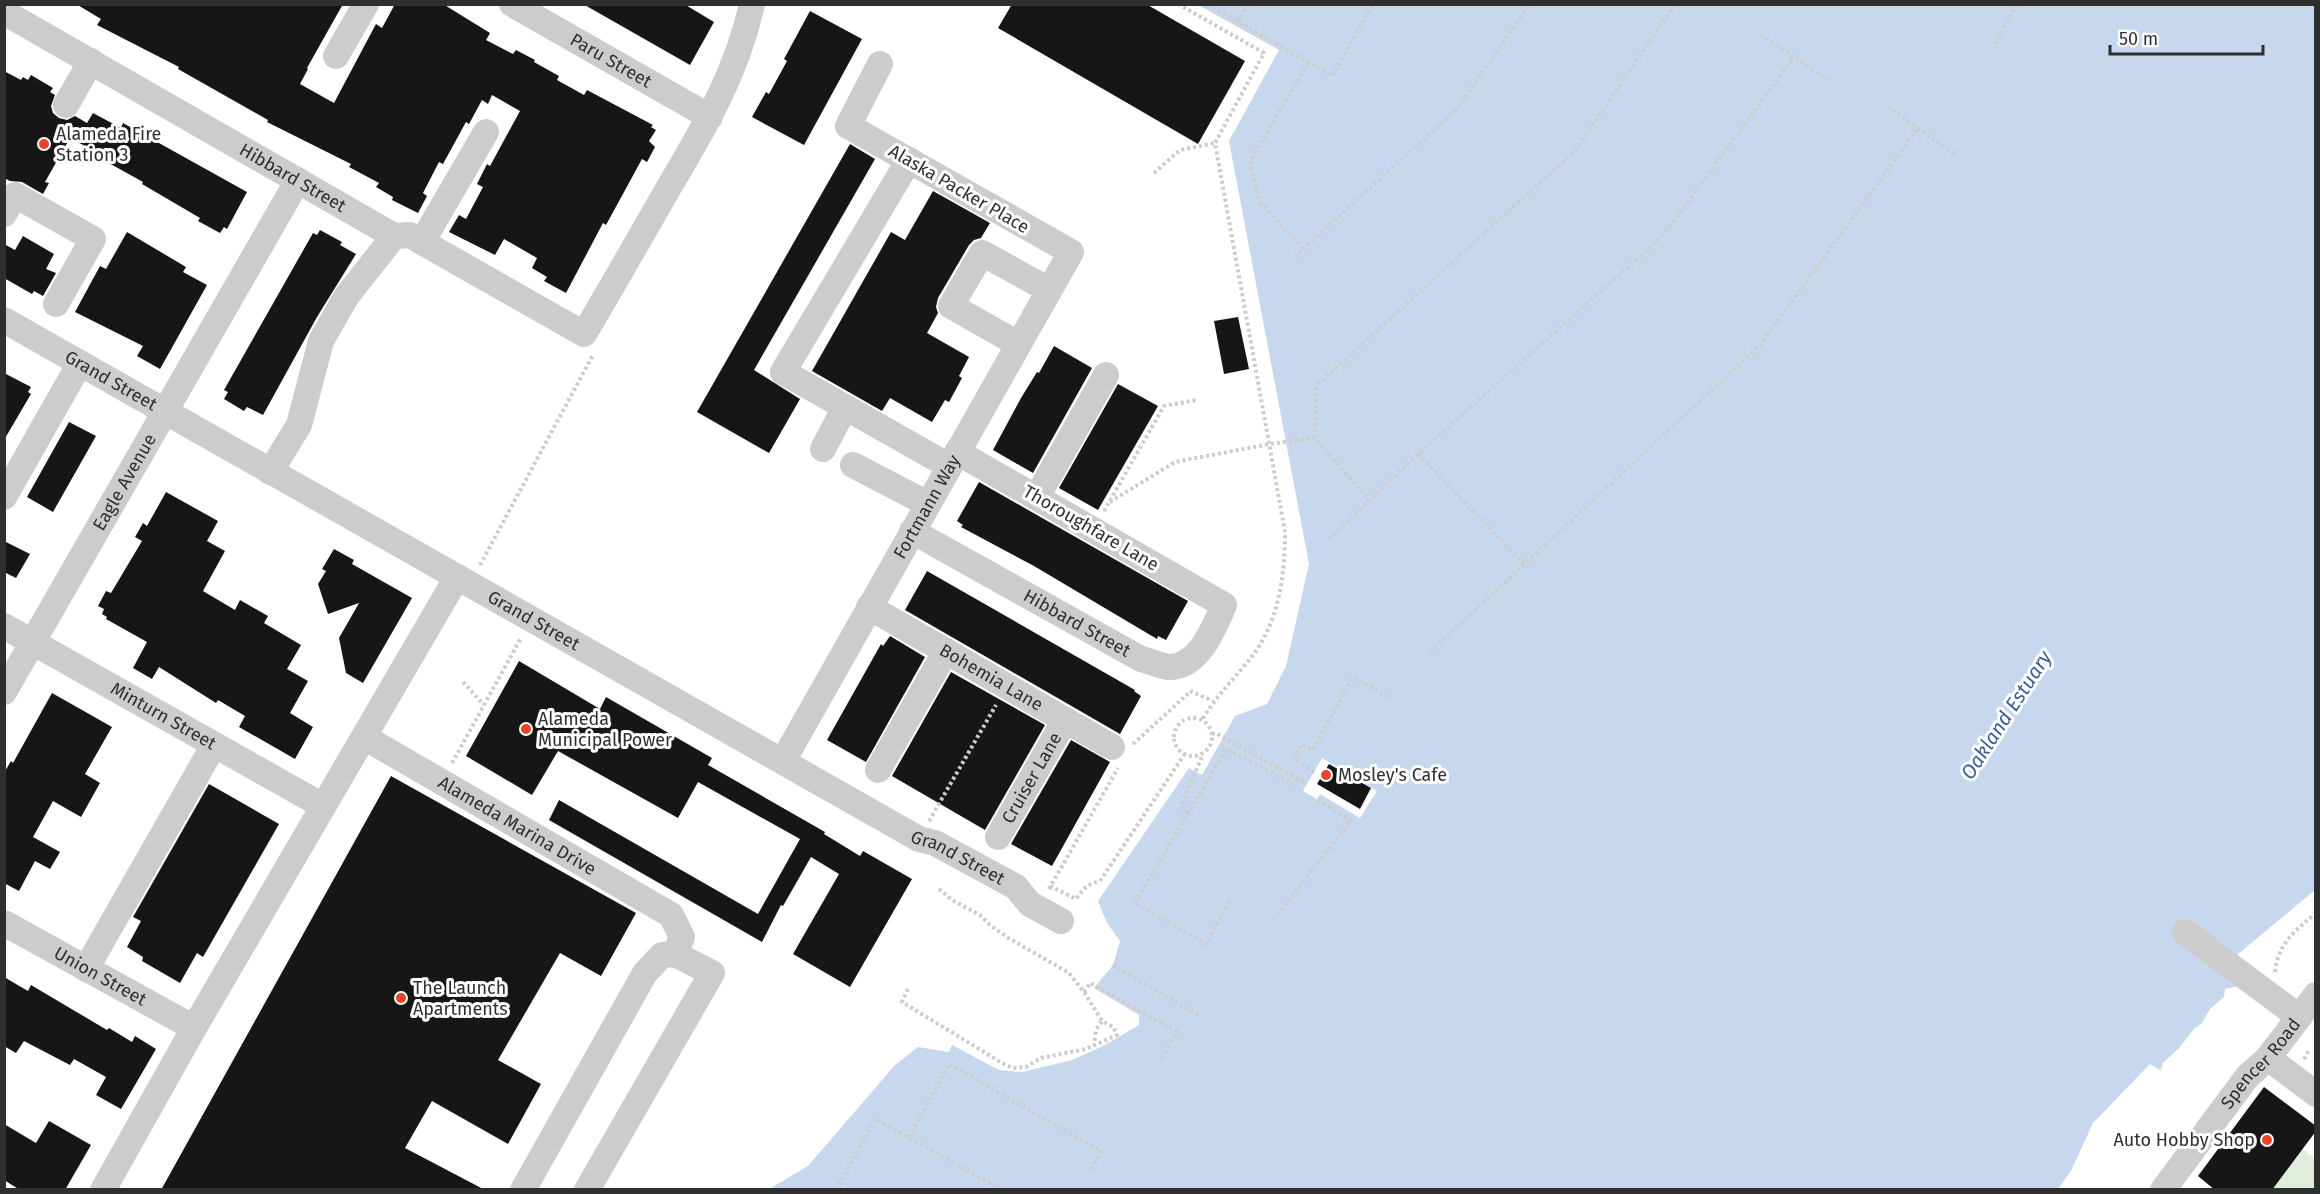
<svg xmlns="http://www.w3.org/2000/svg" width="2320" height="1194" viewBox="0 0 2320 1194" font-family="'Fira Sans',sans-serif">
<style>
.green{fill:#e1eddc}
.water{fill:#c7d7ed}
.pier{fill:#fff}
.building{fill:#161616}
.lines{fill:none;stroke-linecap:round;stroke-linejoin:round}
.path{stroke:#ccc;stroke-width:4;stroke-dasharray:3 3;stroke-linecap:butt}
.minor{stroke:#ccc;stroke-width:26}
.poi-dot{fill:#ee4228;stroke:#fff;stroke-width:2}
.labels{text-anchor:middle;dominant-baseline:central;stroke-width:6;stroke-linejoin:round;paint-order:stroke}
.street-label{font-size:18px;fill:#2f2f2f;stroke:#fff}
.poi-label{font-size:18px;fill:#2f2f2f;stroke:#fff;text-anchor:start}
.water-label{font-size:20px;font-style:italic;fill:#385e95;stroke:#fff}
</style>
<rect width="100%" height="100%" fill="#fff"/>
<path class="green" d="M2302 1149 2315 1158V1189L2272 1190Z"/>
<path class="water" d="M1198 5H2315V890L2232 959 2243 985 2225 989 2224 997 2210 1009 2202 1023 2194 1029 2179 1048 2163 1063 2159 1075 2146 1080 2098 1130 2063 1189 746 1190 761 1181 926 1031 999 1070 1022 1072 1072 1060 1103 1046 1139 1025V1015L1094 988 1113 965 1120 941 1107 923 1098 901 1189 768 1202 775 1235 716 1267 704 1286 666 1309 564 1229 141 1279 50Z"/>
<path class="pier" d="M1322 758 1377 791 1360 818 1320 794 1317 799 1303 791Z
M926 1028 953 1042 949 1052 918 1047 895 1065 808 1166 769 1189 743 1190 759 1178 908 1039Z
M2150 1064 2160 1070 2161 1077 2148 1082 2121 1118 2100 1132 2067 1190 2058 1189 2071 1171 2093 1123Z"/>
<path class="building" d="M76 4H343L307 68 308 69 300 84 334 103 376 24 382 28 395 4H443L490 33 486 40 513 54 516 50 535 60 534 62 559 76 557 80 584 95 587 90 653 125 651 127 656 130 649 141 655 147 647 162 642 159 606 225 603 223 566 293 544 281 547 277 532 268 537 258 504 239 495 255 449 232 459 215 466 219 483 187 477 184 487 164 490 166 520 111 492 95 488 104 482 100 469 124 466 122 443 164 439 162 423 193 427 196 418 213 392 200 393 197 376 187 379 183 349 167 351 164 267 122 268 120 178 69 179 67 97 25 101 19Z
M583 4H684L714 22 690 65Z
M1012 4H1146L1245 61 1198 144 998 28Z
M810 11 862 39 804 145 752 117 766 92 769 94 787 61 784 59Z
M4 71 21 80 23 77 28 80 31 75 53 88 50 92 55 95 51 106 53 113 59 118 67 120 75 116 87 123 93 113 121 128 123 123 247 192 227 229 224 227 220 233 198 221 200 218 142 184 143 182 98 157 100 154 70 138 45 182 49 183 43 194 22 182 10 181 4 178Z
M850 144 875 159 754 370 800 399 769 453 697 412Z
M933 191 990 223 981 238 974 240 969 245 938 298 936 307 938 313 927 333 969 357 959 376 962 378 949 402 945 400 932 422 890 398 882 411 812 371 891 232 905 240Z
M320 230 342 242 340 245 356 254 317 317 263 415 247 407 244 411 224 399 228 392 224 390 313 233 317 235Z
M127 232 186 267 183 272 207 285 160 369 137 356 143 346 75 312 100 266 106 269Z
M23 236 54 254 46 269 56 273 43 296 34 291 32 294 4 278V244L15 250Z
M1238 317 1249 369 1224 374 1214 321Z
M1054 346 1092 368 1033 473 993 450 1021 398 1037 372 1039 373Z
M4 373 31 387 28 392 31 394 4 440Z
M1118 384 1158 406 1098 510 1059 488Z
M69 422 96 436 53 512 27 497Z
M979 482 1188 601 1166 640 1158 636 1157 639 1034 566 961 527 963 525 957 521Z
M166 492 218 521 207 541 225 551 203 591 235 610 240 600 268 616 264 623 301 645 287 669 308 681 290 713 313 727 295 759 239 727 245 716 218 700 216 703 159 667 152 679 133 668 147 642 106 619 107 617 102 614 104 609 98 606 106 591 111 593 142 541 135 537 143 523 147 526Z
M4 541 30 554 16 578 4 572Z
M334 549 354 560 352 564 412 598 363 683 346 673 339 638 359 603 328 614 318 584 326 571 322 569Z
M927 571 1135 690 1134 691 1141 696 1120 734 905 610Z
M890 636 925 657 866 762 827 740 881 644 883 646Z
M519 661 600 709 606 697 712 758 708 765 825 832 824 834 860 856 863 851 912 879 850 987 793 954 839 874 811 857 783 906 781 905 762 942 549 820 559 800 758 914 800 839 698 782 678 818 558 751 532 795 466 756Z
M951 672 1045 725 985 830 892 776Z
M52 693 112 727 85 774 100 783 81 817 53 801 33 837 60 852 50 869 35 861 19 891 4 883V773L11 761 13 763Z
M1071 740 1110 762 1052 866 1011 844Z
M1329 764 1371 788 1360 809 1317 784Z
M391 776 636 913 601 976 560 953 498 1060 541 1084 508 1144 432 1101 405 1148 485 1190H161Z
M209 784 279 824 203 957 197 953 180 983 142 961 143 957 127 947 141 921 133 917Z
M4 977 28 991 31 985 107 1030 109 1028 132 1042 135 1036 156 1049 121 1109 96 1095 106 1077 74 1059 70 1065 24 1041 16 1053 4 1046Z
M2264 1087 2316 1126V1131L2272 1190H2215L2198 1176Z
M49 1121 91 1145 65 1190H20L4 1180V1124L36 1143Z"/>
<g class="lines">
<path class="path" d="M1178 4 1264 53 1215 143 1285 532C1285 574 1279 621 1253 655 1236 677 1216 696 1202 720
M1208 4 1332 76 1373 4
M1238 22 1248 4
M1761 35 1828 80
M1995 44 2017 4
M1888 107 1957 156
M1154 173 1180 150 1215 143
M1303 249 1456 110 1530 4
M1295 257 1303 249 1260 202 1250 161 1308 63
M1315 438 1316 386 1574 152 1674 6
M1418 454 1524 564
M1110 502 1175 462 1270 444 1315 438 1369 500
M1104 511 1164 406 1197 400
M1329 539 1418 454 1662 237 1794 57
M480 565 593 355
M1430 652 1760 345 1918 128
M463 682 484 705
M1190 691 1213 701
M1174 737a19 19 0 1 1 38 0a19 19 0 1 1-38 0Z
M1212 734 1216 733 1307 784
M1133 744 1190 692
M452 763 521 638
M1314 772 1294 759 1302 744 1313 750 1353 677 1390 698
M1188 813 1181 806 1203 754
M929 821 996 705
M1050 886 1076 899C1083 889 1087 884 1100 881L1184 755
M939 889 952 900 980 915 991 926 1010 939 1069 973 1084 992 1102 1021
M1049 889 1118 768
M1230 901 1206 944 1135 903 1226 749 1297 786
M1273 920 1351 821 1317 799
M1113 965 1200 1016
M2275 972C2278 943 2295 931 2316 913
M908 989 902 1002 1002 1063 1013 1068 1026 1067 1041 1058 1086 1049 1117 1035 1113 1027 1102 1021 1096 1030 1094 1045
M1084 992 1090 983 1177 1032 1160 1061
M2304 1059 2309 1050
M909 1137 949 1064 1101 1151 1091 1170
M836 1190 876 1119 1002 1190"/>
<g class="minor">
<path id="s1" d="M512 4 710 117"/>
<path id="s2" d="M4 12 394 236 410 235 422 242 584 334C613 285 641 236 669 187 704 128 737 73 752 4"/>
<path d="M336 56 366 4"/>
<path d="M66 105 91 61"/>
<path d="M909 160 783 372 949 466"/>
<path d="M4 214 15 195 93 239 56 304"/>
<path d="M422 242 486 132"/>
<path id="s3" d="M4 320 919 839 935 843 1016 887 1030 904 1061 921"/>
<path d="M1018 344 951 306 982 253 1049 290"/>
<path d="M823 449 845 407"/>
<path d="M853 465 928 504"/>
<path d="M270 472 299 425 321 341 346 297 394 236"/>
<path d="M4 497 80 363"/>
<path d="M1037 497 1106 375"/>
<path id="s4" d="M912 531 1141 659C1150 661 1160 666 1169 667 1199 667 1214 628 1224 605L957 452"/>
<path id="s5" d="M869 607 1112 747"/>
<path id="s6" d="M4 626 323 806"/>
<path id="s7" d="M4 692 298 180"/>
<path id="s8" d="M364 737 671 915 682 937 675 954"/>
<path id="s9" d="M783 761 1071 252 848 126 880 64"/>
<path d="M878 770 946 651"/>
<path id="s10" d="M998 837 1065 720"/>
<path id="s11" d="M4 923 194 1028"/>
<path d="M2185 932 2299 1017"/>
<path d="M86 969 214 745"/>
<path d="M2268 1058 2316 1094"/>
<path d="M103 1190 194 1028 457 577"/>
<path d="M523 1190 645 973 662 955 675 954 712 973 587 1190"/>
<path id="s12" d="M2163 1190 2247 1077 2268 1058 2316 995"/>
</g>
</g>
<g class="poi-dot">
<circle cx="44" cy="144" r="6"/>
<circle cx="526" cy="729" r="6"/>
<circle cx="1326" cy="775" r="6"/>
<circle cx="401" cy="998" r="6"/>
<circle cx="2267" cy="1140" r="6"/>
</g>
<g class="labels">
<g class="street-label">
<text stroke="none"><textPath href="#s1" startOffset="114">Paru Street</textPath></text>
<text stroke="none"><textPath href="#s2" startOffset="333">Hibbard Street</textPath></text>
<text transform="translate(959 189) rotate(30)">Alaska Packer Place</text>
<text stroke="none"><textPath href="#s3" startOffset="123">Grand Street</textPath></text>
<text stroke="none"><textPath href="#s7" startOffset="242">Eagle Avenue</textPath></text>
<text stroke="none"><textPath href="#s9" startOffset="292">Fortmann Way</textPath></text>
<text transform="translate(1091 528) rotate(30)">Thoroughfare Lane</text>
<text stroke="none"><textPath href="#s3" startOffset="609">Grand Street</textPath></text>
<text stroke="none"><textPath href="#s4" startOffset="189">Hibbard Street</textPath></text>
<text stroke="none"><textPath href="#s5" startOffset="141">Bohemia Lane</textPath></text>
<text stroke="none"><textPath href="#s6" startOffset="183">Minturn Street</textPath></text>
<text stroke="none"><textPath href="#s10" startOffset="68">Cruiser Lane</textPath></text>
<text stroke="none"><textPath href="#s8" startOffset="177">Alameda Marina Drive</textPath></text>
<text stroke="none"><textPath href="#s3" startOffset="1095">Grand Street</textPath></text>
<text stroke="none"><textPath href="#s11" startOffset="110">Union Street</textPath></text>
<text stroke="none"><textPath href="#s12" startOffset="160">Spencer Road</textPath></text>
</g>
<g class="poi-label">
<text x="56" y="134">Alameda Fire<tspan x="56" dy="21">Station 3</tspan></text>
<text x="538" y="719">Alameda<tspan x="538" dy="21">Municipal Power</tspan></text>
<text x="1338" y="775">Mosley's Cafe</text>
<text x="413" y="988">The Launch<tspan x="413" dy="21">Apartments</tspan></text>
<text x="2255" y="1140" text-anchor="end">Auto Hobby Shop</text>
</g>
<g class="water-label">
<text transform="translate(2006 715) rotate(-57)">Oakland Estuary</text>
</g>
</g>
<rect width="2320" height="1194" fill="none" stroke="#2f2f2f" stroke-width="12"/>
<path d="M2110 45v9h153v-9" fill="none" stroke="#2f2f2f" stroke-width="3"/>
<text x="2119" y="45" font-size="18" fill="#2f2f2f" stroke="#ffffff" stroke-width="4.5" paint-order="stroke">50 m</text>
</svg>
